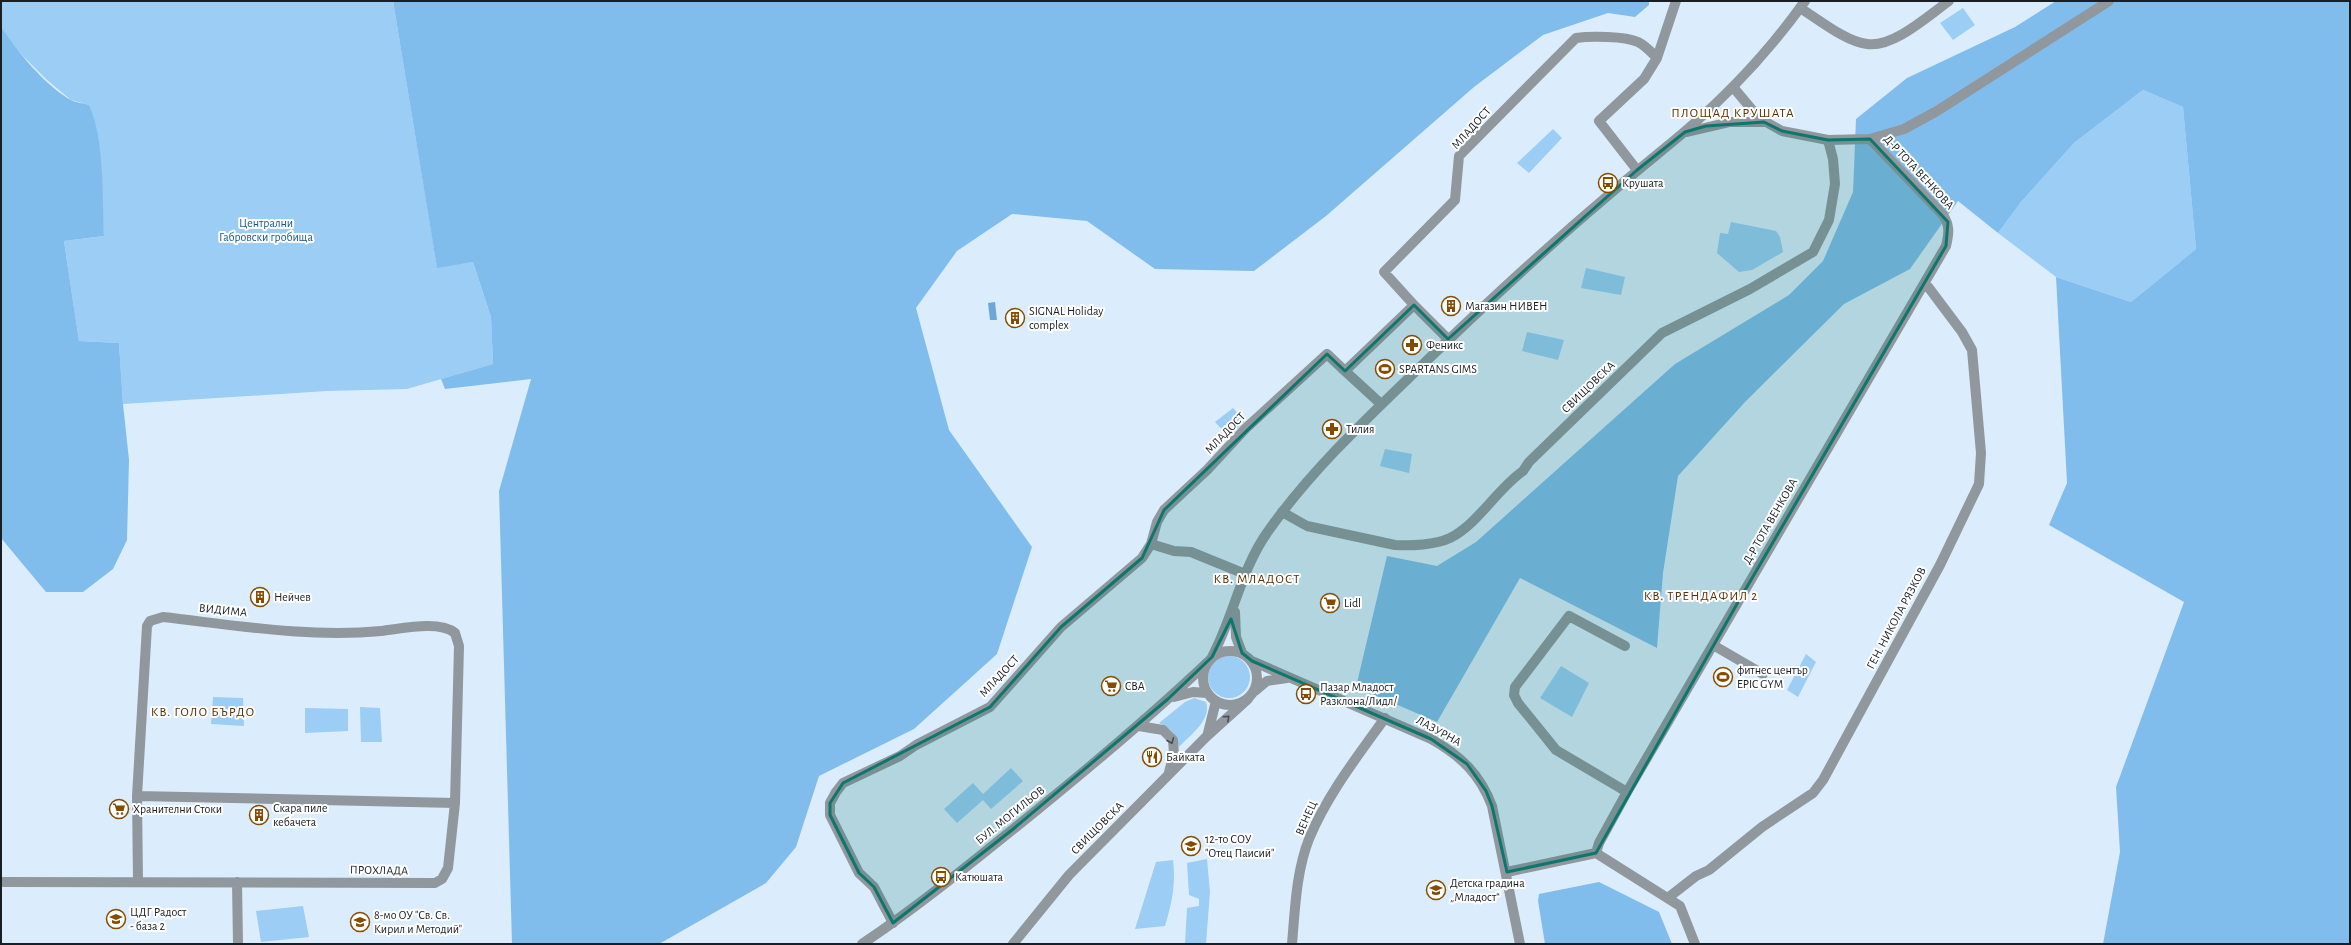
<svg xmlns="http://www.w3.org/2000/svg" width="2351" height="945" viewBox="0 0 2351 945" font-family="'Alegreya Sans',sans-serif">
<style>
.green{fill:#9bcdf5}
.forest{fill:#81bdec}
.water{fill:#6ca7d6}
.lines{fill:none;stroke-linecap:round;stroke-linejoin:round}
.minor{stroke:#90979d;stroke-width:10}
.tertiary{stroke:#90979d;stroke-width:10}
.oneway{stroke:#484e54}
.marked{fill:#0f766e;fill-opacity:0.2;stroke:#0f766e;stroke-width:3;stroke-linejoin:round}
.labels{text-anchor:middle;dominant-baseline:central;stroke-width:4;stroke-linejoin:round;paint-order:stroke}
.street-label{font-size:12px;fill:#181e24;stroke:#fff}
.poi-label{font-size:12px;fill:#181e24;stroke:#fff;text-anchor:start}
.park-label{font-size:12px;fill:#165986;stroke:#fff}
.neighbourhood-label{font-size:13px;letter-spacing:1px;fill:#583100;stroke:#fff}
</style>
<rect width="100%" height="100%" fill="#dbedfc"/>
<path class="green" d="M1 1H393L437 267 473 262 491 317 493 364 407 389 327 391 123 404 119 343 79 341 64 241 104 236 89 105 71 100 47 80 11 44 1 26Z
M1963 8 1975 25 1953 40 1940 23Z
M2143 90 2183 107 2196 249 2131 302 2056 277 1998 233 2021 202 2074 143Z
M1553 129 1562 138 1529 173 1517 163Z
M1731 222 1776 231 1780 237 1783 252 1752 270 1739 272 1717 253 1720 233 1728 234Z
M1586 268 1625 277 1621 295 1581 288Z
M1527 332 1564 340 1558 360 1522 351Z
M1233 408 1245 421 1229 437 1215 422Z
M1385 449 1412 454 1409 473 1380 466Z
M1806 654 1816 662 1798 697 1787 690Z
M1208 677a21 21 0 1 1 42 0a21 21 0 1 1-42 0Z
M1561 666 1589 683 1572 717 1540 698Z
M213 697 243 698 244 726 211 724Z
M1194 698 1206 702C1212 720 1190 735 1179 747 1176 734 1171 728 1159 723L1185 702Z
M360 707 380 708 382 742H361Z
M305 708 348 709V731L305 733Z
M1011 768 1023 781 991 809 983 800 957 823 944 809 973 783 983 794Z
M1207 859 1210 892 1206 944H1185L1187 908 1199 906V899L1189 895 1187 863Z
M1173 860C1176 884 1172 903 1165 926L1135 929 1156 862Z
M303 906 309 937 261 942 256 911Z"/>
<path class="forest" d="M393 1H1649V5L1635 17 1608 13 1543 35 1474 87 1326 216 1254 271 1155 269 1087 221 1012 214 957 251 916 308 949 430 1032 547 997 654 914 729 819 776 796 847 766 883 659 944H512L499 491 531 379 445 389 441 379 493 364 491 317 473 262 437 268Z
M2056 1H2350V944H2103L2120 852 2116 787 2184 602 2049 525 2067 483 2056 277 2131 302 2196 249 2183 107 2143 90 2074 143 2021 202 1998 233 1958 201 1910 269 1844 304 1745 402 1678 476 1663 573 1657 648 1520 578 1437 722 1356 687 1387 556 1437 566 1476 542 1675 364 1789 295 1823 261 1853 192 1856 119 1907 78 2015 27Z
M1 26C14 49 48 88 71 100 76 103 83 103 89 105 105 140 102 197 104 236L64 241 79 341 119 343 123 404 129 460 127 540 113 569 83 592H46L1 538Z
M1599 882 1659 912 1672 944H1545L1538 901 1539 894Z"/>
<path class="water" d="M995 302 997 320H990L988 303Z"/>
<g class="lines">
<path class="minor" d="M1800 8C1818 19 1846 42 1867 44 1893 48 1928 16 1949 1
M1657 58 1676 1
M1414 305 1448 339
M1345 371 1381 404
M1282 512 1307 526 1395 545C1411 546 1435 545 1450 538 1478 524 1497 489 1523 471L1529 462 1662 333 1750 289 1813 252 1829 220 1835 184 1833 159 1828 140
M1151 544 1174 551 1191 552 1245 574
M1713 645 1763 674
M1625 646 1569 616 1515 687 1514 695 1518 703 1556 750 1627 792
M137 796 455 803
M1596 853 1599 843 1627 792 1946 246C1949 234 1950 225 1943 215L1870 139
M1596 853 1680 906 1695 944
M1507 872 1596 853
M1 882 435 883 442 879 448 868 455 803 459 646 455 633C439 620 401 629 381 631 309 638 234 625 163 617L150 621 147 626 137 796 138 882
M237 882 238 944
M1669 897 1696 876 1709 870 1762 827 1813 793 1823 780 1940 565 1979 484 1981 453 1972 350 1962 332 1926 284
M893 923 874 887 859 873 830 815V803L836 792 843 783 900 756 916 745 990 707 1061 627 1142 558 1151 544 1157 522 1164 510 1207 470 1245 429 1327 354 1345 371 1414 305 1384 272 1455 200 1459 156 1576 38C1590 36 1625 36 1638 42 1646 46 1651 52 1657 58L1644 79 1599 121 1637 170
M1292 944C1295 910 1296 872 1309 839 1327 795 1357 757 1385 718"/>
<path class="tertiary" d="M1733 87 1759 118 1782 131 1828 140 1870 139 1904 129 1937 111 2109 1
M1687 132 1730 122H1764
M1235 612 1236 637 1242 653
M1203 678a27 27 0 1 1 54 0a27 27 0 1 1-54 0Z
M1212 657C1234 616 1241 568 1269 530 1310 472 1363 422 1415 372 1476 313 1539 254 1604 199 1630 176 1657 155 1683 133 1729 94 1770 50 1805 1
M1252 661 1431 739C1461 756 1480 774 1492 806L1520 944
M1255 691 1267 681 1287 678
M1174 697 1193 692 1207 693
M1139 726 1163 730 1173 740 1174 754 1169 772
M1208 733 1216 701
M862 944C923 903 980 856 1037 810 1096 762 1154 713 1209 661
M1013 944 1069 875 1206 737 1248 699"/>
</g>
<defs><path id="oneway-chevron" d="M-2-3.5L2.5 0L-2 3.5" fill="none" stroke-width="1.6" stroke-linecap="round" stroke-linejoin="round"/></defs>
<g class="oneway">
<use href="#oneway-chevron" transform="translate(1227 718) rotate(-42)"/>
<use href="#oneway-chevron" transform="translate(1171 741) rotate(67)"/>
</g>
<path class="marked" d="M1764 122 1782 131 1828 140 1870 139 1948 222 1946 246 1737 604 1596 853 1507 872 1492 806 1486 791 1467 764 1431 739 1252 661 1242 653 1231 619 1212 657 1168 699 1012 830 893 923 874 887 859 873 830 815V803L843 783 990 707 1061 627 1142 558 1164 510 1327 354 1345 371 1414 305 1448 339 1637 170 1685 132 1706 126Z"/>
<defs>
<g id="bus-ring" transform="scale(1)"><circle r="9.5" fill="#fff" stroke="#854c00" stroke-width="1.5"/><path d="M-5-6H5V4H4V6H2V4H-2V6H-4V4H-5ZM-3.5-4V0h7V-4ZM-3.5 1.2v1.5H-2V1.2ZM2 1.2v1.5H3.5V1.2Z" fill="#854c00"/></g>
<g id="building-ring" transform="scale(1)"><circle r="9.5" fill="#fff" stroke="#854c00" stroke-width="1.5"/><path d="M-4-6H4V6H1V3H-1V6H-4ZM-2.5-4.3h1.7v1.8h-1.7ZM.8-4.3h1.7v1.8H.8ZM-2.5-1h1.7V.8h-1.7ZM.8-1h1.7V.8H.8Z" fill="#854c00"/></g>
<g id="pharmacy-ring" transform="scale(1)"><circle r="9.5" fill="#fff" stroke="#854c00" stroke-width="1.5"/><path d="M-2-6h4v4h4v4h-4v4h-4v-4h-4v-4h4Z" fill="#854c00"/></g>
<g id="stadium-ring" transform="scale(1)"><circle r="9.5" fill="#fff" stroke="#854c00" stroke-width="1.5"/><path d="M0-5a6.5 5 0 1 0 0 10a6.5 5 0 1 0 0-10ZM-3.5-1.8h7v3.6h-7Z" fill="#854c00"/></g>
<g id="supermarket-ring" transform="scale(1)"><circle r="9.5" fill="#fff" stroke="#854c00" stroke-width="1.5"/><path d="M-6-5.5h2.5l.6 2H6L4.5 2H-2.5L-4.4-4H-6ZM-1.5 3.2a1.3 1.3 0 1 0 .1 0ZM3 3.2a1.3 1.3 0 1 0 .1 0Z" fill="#854c00"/></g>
<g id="restaurant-ring" transform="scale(1)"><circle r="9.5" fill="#fff" stroke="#854c00" stroke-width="1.5"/><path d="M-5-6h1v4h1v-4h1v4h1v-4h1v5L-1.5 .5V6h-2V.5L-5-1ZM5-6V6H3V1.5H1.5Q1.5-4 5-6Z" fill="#854c00"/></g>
<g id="school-ring" transform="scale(1)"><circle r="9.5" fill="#fff" stroke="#854c00" stroke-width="1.5"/><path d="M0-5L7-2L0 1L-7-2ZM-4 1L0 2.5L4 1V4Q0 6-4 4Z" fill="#854c00"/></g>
</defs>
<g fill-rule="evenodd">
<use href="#bus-ring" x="1608" y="183"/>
<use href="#building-ring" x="1451" y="306"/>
<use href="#building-ring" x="1015" y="318"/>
<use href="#pharmacy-ring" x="1412" y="345"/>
<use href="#stadium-ring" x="1385" y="369"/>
<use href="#pharmacy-ring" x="1332" y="429"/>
<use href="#building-ring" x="260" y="597"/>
<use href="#supermarket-ring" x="1330" y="603"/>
<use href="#stadium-ring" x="1723" y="677"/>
<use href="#supermarket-ring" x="1111" y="686"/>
<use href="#bus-ring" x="1306" y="694"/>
<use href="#restaurant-ring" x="1152" y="757"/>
<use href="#supermarket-ring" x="119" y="809"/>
<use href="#building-ring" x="259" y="815"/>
<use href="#school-ring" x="1191" y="846"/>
<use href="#bus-ring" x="941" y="877"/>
<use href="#school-ring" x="1436" y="890"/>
<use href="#school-ring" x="116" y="919"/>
<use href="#school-ring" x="360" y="922"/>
</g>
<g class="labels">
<g class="street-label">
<text transform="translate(1471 128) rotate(-48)">МЛАДОСТ</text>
<text transform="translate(1919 172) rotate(47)">Д-Р ТОТА ВЕНКОВА</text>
<text transform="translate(1588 387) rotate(-44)">СВИЩОВСКА</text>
<text transform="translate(1225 433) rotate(-46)">МЛАДОСТ</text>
<text transform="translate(1770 521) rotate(-60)">Д-Р ТОТА ВЕНКОВА</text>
<text transform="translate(223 610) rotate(6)">ВИДИМА</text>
<text transform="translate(1896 618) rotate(-62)">ГЕН. НИКОЛА РЯЗКОВ</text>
<text transform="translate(999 676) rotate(-47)">МЛАДОСТ</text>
<text transform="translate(1439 731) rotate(29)">ЛАЗУРНА</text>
<text transform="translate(1010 815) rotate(-39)">БУЛ. МОГИЛЬОВ</text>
<text transform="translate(1306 818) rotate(-66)">ВЕНЕЦ</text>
<text transform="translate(1097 828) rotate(-45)">СВИЩОВСКА</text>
<text transform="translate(379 870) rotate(1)">ПРОХЛАДА</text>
</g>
<g class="poi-label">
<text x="1622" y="183">Крушата</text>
<text x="1465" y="306">Магазин НИВЕН</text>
<text x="1029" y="311">SIGNAL Holiday<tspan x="1029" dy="14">complex</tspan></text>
<text x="1426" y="345">Феникс</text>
<text x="1399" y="369">SPARTANS GIMS</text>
<text x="1346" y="429">Тилия</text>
<text x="274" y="597">Нейчев</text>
<text x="1344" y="603">Lidl</text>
<text x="1737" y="670">фитнес център<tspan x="1737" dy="14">EPIC GYM</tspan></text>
<text x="1125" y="686">CBA</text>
<text x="1320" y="687">Пазар Младост<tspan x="1320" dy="14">Разклона/Лидл/</tspan></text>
<text x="1166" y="757">Байката</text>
<text x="273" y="808">Скара пиле<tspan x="273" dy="14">кебачета</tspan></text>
<text x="133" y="809">Хранителни Стоки</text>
<text x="1205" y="839">12-то СОУ<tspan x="1205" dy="14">"Отец Паисий"</tspan></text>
<text x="955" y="877">Катюшата</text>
<text x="1450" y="883">Детска градина<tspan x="1450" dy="14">„Младост“</tspan></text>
<text x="130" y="912">ЦДГ Радост<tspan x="130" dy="14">- база 2</tspan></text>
<text x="374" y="915">8-мо ОУ "Св. Св.<tspan x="374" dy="14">Кирил и Методий"</tspan></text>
</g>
<g class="park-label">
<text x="266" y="223">Централни<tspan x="266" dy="14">Габровски гробища</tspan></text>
</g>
<g class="neighbourhood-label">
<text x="1733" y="113">ПЛОЩАД КРУШАТА</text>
<text x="1257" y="579">КВ. МЛАДОСТ</text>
<text x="1701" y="596">КВ. ТРЕНДАФИЛ 2</text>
<text x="203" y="712">КВ. ГОЛО БЪРДО</text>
</g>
</g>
<rect width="2351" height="945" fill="none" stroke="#181e24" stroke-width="4"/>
</svg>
